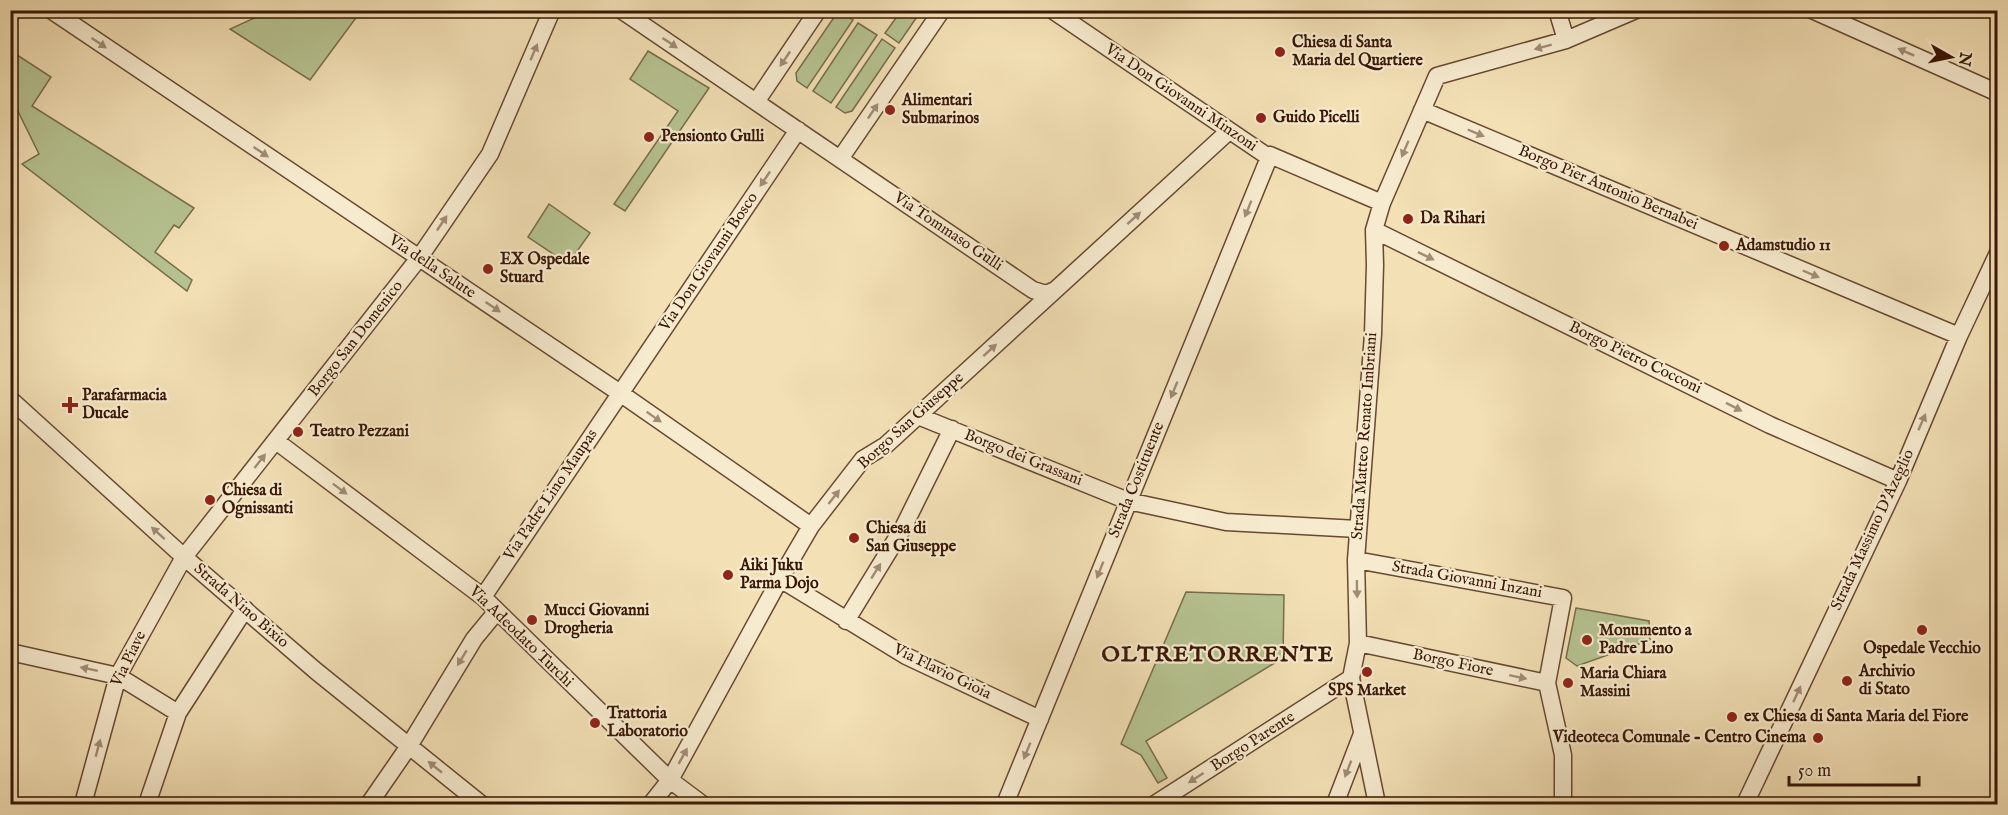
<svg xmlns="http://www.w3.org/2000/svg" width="2008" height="815" viewBox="0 0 2008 815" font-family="'IM FELL English',serif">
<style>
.green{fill:#b6c391;stroke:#776d4b;stroke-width:1.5}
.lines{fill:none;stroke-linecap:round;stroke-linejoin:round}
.street-casing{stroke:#674931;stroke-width:19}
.street{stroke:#f7ebcf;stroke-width:16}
.oneway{fill:#a18c74}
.poi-dot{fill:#8f2418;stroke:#f7ebcf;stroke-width:2}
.labels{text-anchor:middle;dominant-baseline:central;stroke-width:4.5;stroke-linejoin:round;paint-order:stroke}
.poi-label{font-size:16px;font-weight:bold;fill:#381705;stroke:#f7ebcf;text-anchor:start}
.street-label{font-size:16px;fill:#381705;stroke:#f7ebcf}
.district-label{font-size:22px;font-weight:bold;letter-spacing:1.5px;fill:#381705;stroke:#f7ebcf}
</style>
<rect width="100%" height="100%" fill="#f3e0b5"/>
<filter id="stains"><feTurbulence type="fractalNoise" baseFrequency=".00333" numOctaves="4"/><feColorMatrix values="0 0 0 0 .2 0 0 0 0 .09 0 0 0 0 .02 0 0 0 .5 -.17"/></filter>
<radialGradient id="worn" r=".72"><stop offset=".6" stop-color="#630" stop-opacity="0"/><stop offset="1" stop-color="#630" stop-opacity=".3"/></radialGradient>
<path class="green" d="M839 10 853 20 807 88 797 81 796 73Z
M270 11V10L361 11 310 80 230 29Z
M901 11H921L899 43 885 33Z
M858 23 877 35 831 103 813 91Z
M882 39 895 48 852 111 845 113 836 107Z
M11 51 51 77 32 106 194 208 179 228 174 225 155 252 192 280 187 291 22 164 39 154 11 97Z
M648 51 709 88 625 211 614 204 678 111 630 79Z
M549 204 590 233 568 264 528 237Z
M1186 592 1284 595 1283 658 1146 741 1167 778 1158 783 1141 755 1121 744Z
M1576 608 1649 621 1650 640 1577 666 1566 658Z"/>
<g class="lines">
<g class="street-casing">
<path id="street" d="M51 10 620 393 811 526
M621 10 756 102
M818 10 756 102 1033 290 1046 294 1055 290
M1052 10 1267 156 1270 155 1382 203
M1557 10 1566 40
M1812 10 1998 93
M10 14 15 10
M1422 110 1959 336
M840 159 942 10
M1374 230 1770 425 1898 481
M10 399 184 557 316 671 481 804
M918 416 1128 501 1226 522 1358 529
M276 441 483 597 670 780 702 804
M1356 560 1563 598 1547 683 1563 755V804
M780 579 906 656 1040 719
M483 597 798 130
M846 621 903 528 952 429
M1358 643 1547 683
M10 652 118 676 178 713
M83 804 118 676 184 557 419 258 490 154 552 10
M147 804 178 713 245 609
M369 804 409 746 474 639 497 611
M651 804 670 780 780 579 811 526 863 459 886 445 1229 131
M1005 804 1270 155
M1155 804 1351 678
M1335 804 1362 734
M1377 804 1351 678 1358 643 1356 560 1373 334 1375 265 1374 230 1382 203 1437 76 1566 40 1636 10
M1745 804 1898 481 1959 336 1998 253"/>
</g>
<use href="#street" class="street"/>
</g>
<defs><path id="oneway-solid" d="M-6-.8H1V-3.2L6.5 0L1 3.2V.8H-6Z" transform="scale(1.5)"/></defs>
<g class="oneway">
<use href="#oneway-solid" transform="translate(99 43) rotate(34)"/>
<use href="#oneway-solid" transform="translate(670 43) rotate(34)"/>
<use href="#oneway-solid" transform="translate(1543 47) rotate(165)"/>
<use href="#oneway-solid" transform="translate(534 52) rotate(-67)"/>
<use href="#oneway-solid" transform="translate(1906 52) rotate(-156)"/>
<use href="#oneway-solid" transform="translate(785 59) rotate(124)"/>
<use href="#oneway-solid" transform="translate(873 111) rotate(-56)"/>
<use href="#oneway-solid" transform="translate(1476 133) rotate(23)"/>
<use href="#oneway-solid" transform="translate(1405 149) rotate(113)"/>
<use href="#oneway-solid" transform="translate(261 152) rotate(34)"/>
<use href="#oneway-solid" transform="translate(765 179) rotate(124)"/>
<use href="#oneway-solid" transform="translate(1248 209) rotate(112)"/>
<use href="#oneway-solid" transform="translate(1134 218) rotate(-42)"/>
<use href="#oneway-solid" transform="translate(442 223) rotate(-56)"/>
<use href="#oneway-solid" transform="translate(1426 256) rotate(26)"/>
<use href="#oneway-solid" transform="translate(1811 274) rotate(23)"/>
<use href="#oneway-solid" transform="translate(493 307) rotate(34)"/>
<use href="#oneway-solid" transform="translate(990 350) rotate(-42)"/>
<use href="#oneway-solid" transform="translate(1174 390) rotate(112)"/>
<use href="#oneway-solid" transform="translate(1734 407) rotate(27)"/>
<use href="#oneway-solid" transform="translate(654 417) rotate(35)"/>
<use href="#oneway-solid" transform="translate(1922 422) rotate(-66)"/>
<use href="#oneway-solid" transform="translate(260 461) rotate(-52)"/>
<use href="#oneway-solid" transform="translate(340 489) rotate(37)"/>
<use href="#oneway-solid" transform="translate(834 497) rotate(-52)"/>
<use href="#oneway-solid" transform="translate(158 533) rotate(-138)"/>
<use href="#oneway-solid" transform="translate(1100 570) rotate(112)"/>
<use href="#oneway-solid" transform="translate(876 571) rotate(-58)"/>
<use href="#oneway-solid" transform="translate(1357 589) rotate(89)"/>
<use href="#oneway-solid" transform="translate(462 658) rotate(121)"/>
<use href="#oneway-solid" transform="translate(89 669) rotate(-168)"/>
<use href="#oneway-solid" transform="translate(1518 677) rotate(12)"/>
<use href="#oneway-solid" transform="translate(1797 694) rotate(-65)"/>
<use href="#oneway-solid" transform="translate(98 748) rotate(-75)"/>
<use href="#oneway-solid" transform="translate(1027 751) rotate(112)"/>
<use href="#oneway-solid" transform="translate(683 756) rotate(-61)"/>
<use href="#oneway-solid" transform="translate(435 767) rotate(-141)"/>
<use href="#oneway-solid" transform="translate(1348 769) rotate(111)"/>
<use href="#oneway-solid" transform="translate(1196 778) rotate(147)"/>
</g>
<g class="poi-dot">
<circle cx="1280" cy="52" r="6"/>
<circle cx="890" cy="110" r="6"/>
<circle cx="1261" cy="118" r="6"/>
<circle cx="649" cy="137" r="6"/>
<circle cx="1408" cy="219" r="6"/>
<circle cx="1724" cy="246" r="6"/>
<circle cx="488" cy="269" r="6"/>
<path d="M67 396h6v6h6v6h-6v6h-6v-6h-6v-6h6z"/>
<circle cx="298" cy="432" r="6"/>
<circle cx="210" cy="500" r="6"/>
<circle cx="854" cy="538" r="6"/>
<circle cx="728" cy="575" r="6"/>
<circle cx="532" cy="620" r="6"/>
<circle cx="1922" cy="630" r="6"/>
<circle cx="1587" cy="640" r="6"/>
<circle cx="1367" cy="672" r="6"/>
<circle cx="1847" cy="681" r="6"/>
<circle cx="1568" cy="683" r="6"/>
<circle cx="1732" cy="717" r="6"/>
<circle cx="595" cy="723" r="6"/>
<circle cx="1818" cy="738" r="6"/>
</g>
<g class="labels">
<g class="poi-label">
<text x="1292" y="43">Chiesa di Santa<tspan x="1292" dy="18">Maria del Quartiere</tspan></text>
<text x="902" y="101">Alimentari<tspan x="902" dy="18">Submarinos</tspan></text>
<text x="1273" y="118">Guido Picelli</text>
<text x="661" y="137">Pensionto Gulli</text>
<text x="1420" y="219">Da Rihari</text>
<text x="1736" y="246">Adamstudio 11</text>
<text x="500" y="260">EX Ospedale<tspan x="500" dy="18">Stuard</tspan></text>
<text x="82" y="396">Parafarmacia<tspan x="82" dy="18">Ducale</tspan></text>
<text x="310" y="432">Teatro Pezzani</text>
<text x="222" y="491">Chiesa di<tspan x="222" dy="18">Ognissanti</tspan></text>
<text x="866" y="529">Chiesa di<tspan x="866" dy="18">San Giuseppe</tspan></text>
<text x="740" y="566">Aiki Juku<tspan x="740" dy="18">Parma Dojo</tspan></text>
<text x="544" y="611">Mucci Giovanni<tspan x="544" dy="18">Drogheria</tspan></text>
<text x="1599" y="631">Monumento a<tspan x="1599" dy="18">Padre Lino</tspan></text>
<text x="1922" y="649" text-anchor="middle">Ospedale Vecchio</text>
<text x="1859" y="672">Archivio<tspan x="1859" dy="18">di Stato</tspan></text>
<text x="1580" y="674">Maria Chiara<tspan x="1580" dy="18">Massini</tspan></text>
<text x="1367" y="691" text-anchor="middle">SPS Market</text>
<text x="607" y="714">Trattoria<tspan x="607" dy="18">Laboratorio</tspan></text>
<text x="1744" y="717">ex Chiesa di Santa Maria del Fiore</text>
<text x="1806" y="738" text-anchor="end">Videoteca Comunale - Centro Cinema</text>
</g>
<g class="street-label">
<text transform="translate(1181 98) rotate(34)">Via Don Giovanni Minzoni</text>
<text transform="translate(1608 188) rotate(23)">Borgo Pier Antonio Bernabei</text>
<text transform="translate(948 232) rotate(34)">Via Tommaso Gulli</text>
<text transform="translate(709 262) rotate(-56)">Via Don Giovanni Bosco</text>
<text transform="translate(432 267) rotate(34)">Via della Salute</text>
<text transform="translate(356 339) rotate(-52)">Borgo San Domenico</text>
<text transform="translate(1635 358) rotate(26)">Borgo Pietro Cocconi</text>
<text transform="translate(911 421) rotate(-42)">Borgo San Giuseppe</text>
<text transform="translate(1365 436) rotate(-86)">Strada Matteo Renato Imbriani</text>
<text transform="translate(1023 458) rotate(22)">Borgo dei Grassani</text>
<text transform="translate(1137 480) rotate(-68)">Strada Costituente</text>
<text transform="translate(551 495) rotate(-56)">Via Padre Lino Maupas</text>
<text transform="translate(1873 530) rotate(-65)">Strada Massimo D'Azeglio</text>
<text transform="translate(1467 580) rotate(10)">Strada Giovanni Inzani</text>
<text transform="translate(241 606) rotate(41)">Strada Nino Bixio</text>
<text transform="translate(521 637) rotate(44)">Via Adeodato Turchi</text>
<text transform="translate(129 659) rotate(-64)">Via Piave</text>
<text transform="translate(1453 663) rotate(12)">Borgo Fiore</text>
<text transform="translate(942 672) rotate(26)">Via Flavio Gioia</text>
<text transform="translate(1253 742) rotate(-33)">Borgo Parente</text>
</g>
<g class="district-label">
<text x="1218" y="655">OLTRETORRENTE</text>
</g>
</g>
<rect width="2008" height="815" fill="none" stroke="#f3e0b5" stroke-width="36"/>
<rect x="12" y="12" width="1984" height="791" fill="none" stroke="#381705" stroke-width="3"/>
<rect x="18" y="18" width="1972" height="779" fill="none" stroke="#381705" stroke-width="1.5"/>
<g transform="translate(1951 57) rotate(99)" stroke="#f7ebcf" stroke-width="4.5" paint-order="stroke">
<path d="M0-4.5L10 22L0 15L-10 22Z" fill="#381705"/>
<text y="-9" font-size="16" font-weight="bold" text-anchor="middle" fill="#381705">N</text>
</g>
<path d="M1789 776v9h130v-9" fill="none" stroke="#381705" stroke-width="3"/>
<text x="1798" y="776" font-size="18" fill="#381705" stroke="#f7ebcf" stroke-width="4.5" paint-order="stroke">50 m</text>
<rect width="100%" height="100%" filter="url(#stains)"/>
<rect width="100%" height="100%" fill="url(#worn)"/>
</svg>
